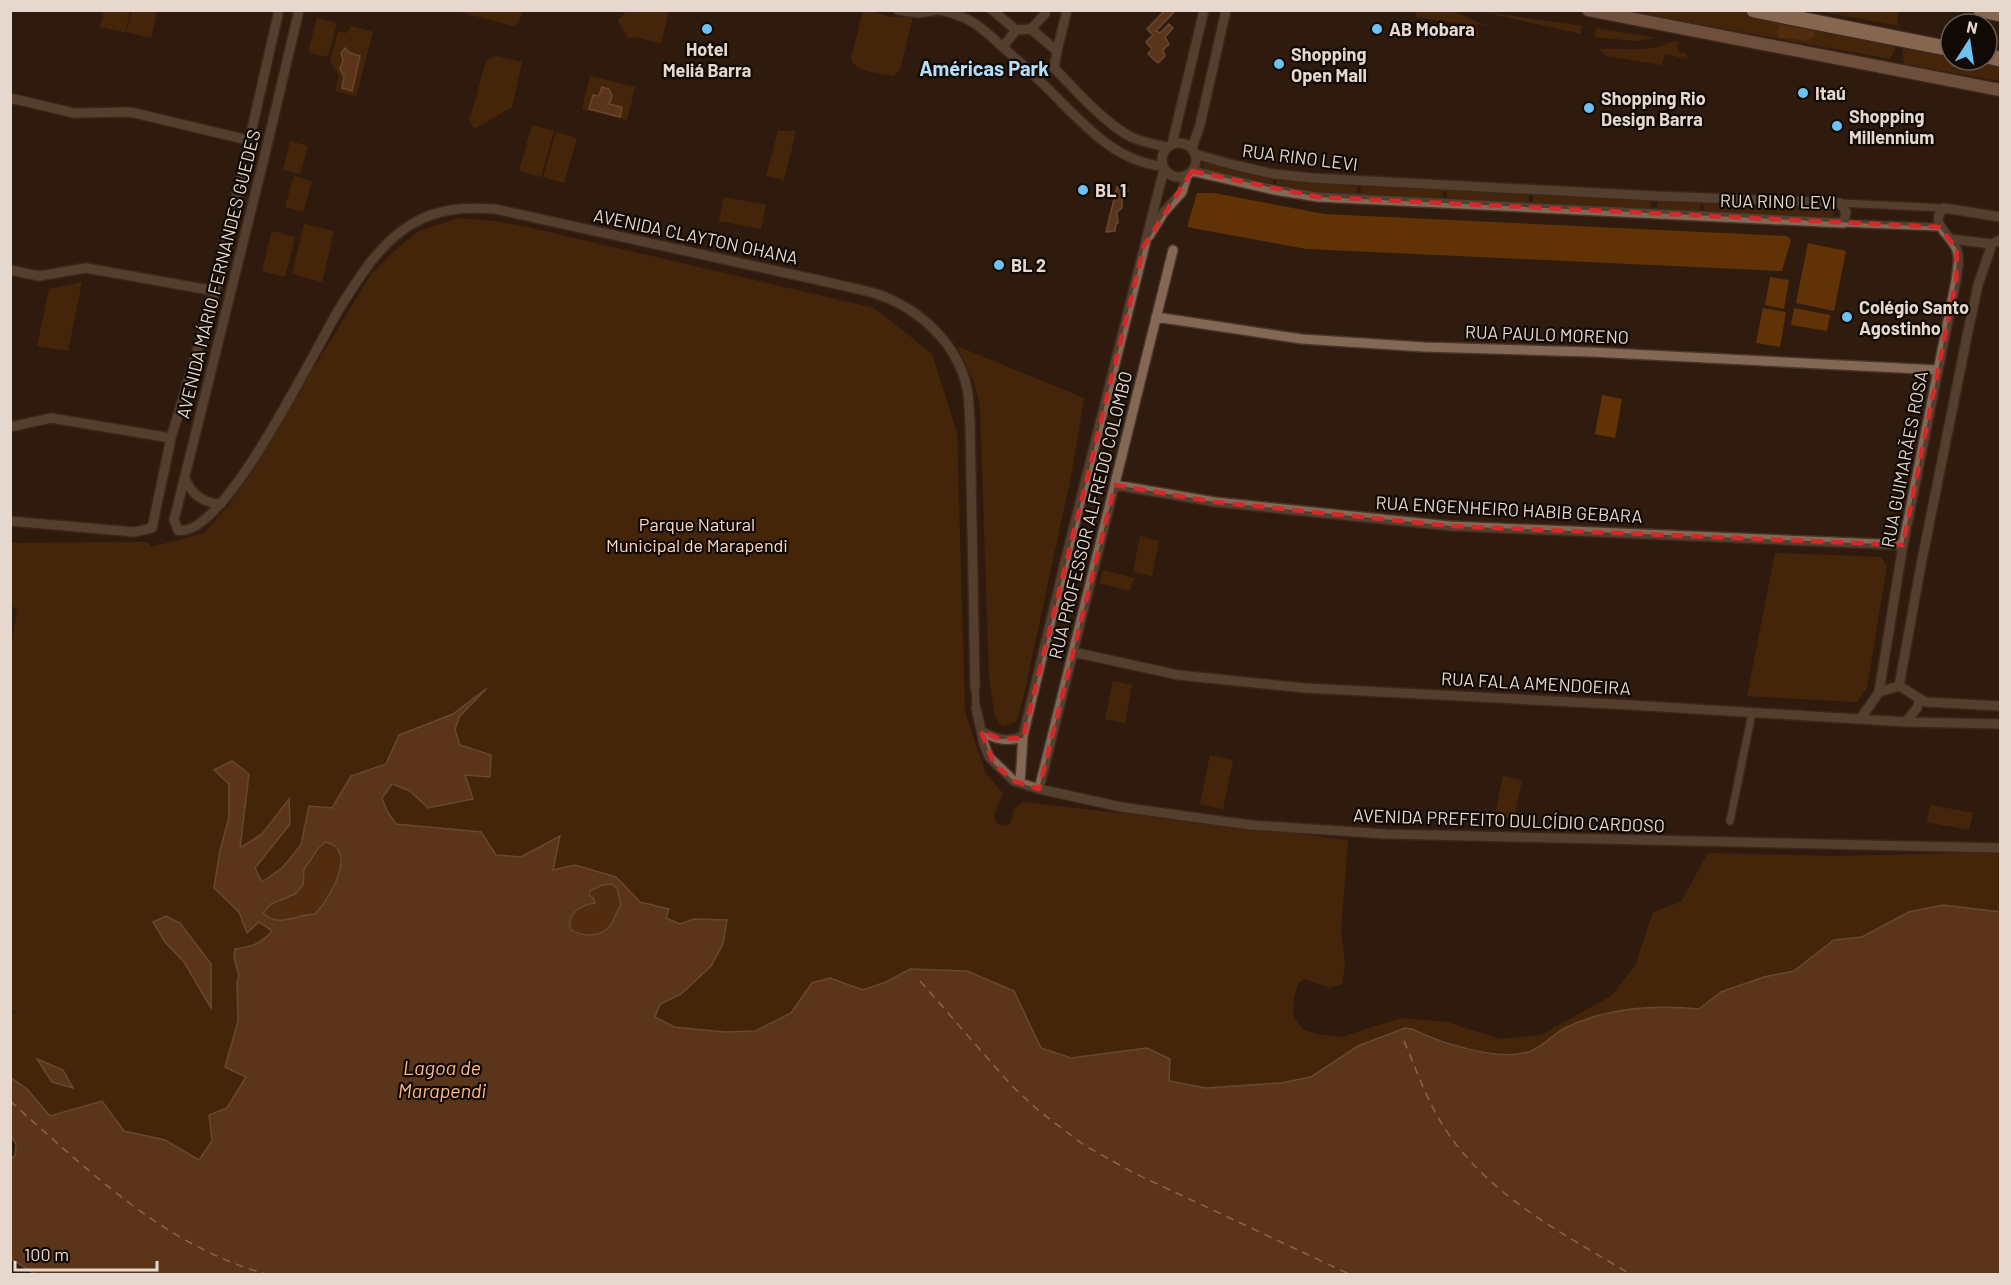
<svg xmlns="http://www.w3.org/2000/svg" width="2011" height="1285" viewBox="0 0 2011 1285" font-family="Barlow,sans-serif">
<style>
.green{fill:#613206;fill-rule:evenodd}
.forest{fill:#7a4210}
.water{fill:#8f5527;stroke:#a97c59;stroke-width:1.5;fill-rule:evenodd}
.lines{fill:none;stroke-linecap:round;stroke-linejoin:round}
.ferry{stroke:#feb988;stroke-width:1.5;stroke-dasharray:8 6;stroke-linecap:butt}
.pedestrian-casing{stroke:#493629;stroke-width:10}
.minor-casing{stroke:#493629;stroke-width:12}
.secondary-casing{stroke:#493629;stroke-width:15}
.trunk-casing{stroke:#493629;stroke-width:18}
.pedestrian{stroke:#826855;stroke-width:7}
.minor{stroke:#826855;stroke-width:9}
.secondary{stroke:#ba8f71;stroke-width:12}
.trunk{stroke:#f0c09e;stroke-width:15}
.marked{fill:none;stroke:#d62828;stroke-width:4.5;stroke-dasharray:12 8;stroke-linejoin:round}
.poi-dot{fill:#6ec2f3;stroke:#110904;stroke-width:2}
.labels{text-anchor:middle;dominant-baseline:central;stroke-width:4.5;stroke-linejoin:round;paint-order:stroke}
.poi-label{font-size:18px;font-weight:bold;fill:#e6d8cf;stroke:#110904;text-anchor:start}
.street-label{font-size:18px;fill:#e6d8cf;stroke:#110904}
.park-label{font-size:18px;fill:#fcd8c0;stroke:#110904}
.neighbourhood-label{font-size:20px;font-weight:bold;fill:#b3dffb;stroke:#110904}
.water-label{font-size:20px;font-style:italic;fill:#feb988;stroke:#110904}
</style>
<rect width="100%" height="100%" fill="#2f1c0e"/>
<path class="green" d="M104 11H130L125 32 100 27Z
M132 11H157L151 38 126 32Z
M456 11H522L519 21 514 26Z
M627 11H669L661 44 636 37 628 38 618 20Z
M863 11H872L891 17H911L912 20 900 70 893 76C880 73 856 73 851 59Z
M1416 11H1452L1487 26 1477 24 1479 38 1470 37 1468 25 1417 17Z
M1479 11 1582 26 1581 34Z
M1629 11H1740L1894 41 1895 50 1890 59Z
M1818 11H1900L1897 17 1899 26Z
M317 18 337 23 328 57 308 52Z
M351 26 373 32 356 96 335 91 339 76 330 60 338 32 347 33Z
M1596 28 1657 38 1635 41 1595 37Z
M1674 41 1682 42 1677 45 1678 52 1686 53 1688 59 1665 54 1662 65 1606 56 1599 49C1625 48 1650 53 1674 41Z
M1902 43 1951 53V60H1983L2000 64V81L1904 64Z
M495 56 522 62 512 107 474 129 468 118 471 115 486 61Z
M590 76 635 87 627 120 582 109Z
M532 125 554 131 541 177 519 171Z
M778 131H796L784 180 766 176Z
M556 132 577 138 564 183 543 177Z
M290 141 308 146 300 174 283 170Z
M1206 161 1273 176 1272 187 1203 171 1202 165Z
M294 176 312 181 303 212 285 207Z
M1277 176 1357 186V197L1276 187Z
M1361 186 1443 190 1442 201 1360 197Z
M1447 190 1529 194V204L1447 201Z
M1197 193H1214L1324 214 1787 236 1791 240 1782 271 1306 249 1187 227Z
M1533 193 1652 199 1651 206 1653 211 1533 205Z
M724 197 766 205 761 229 719 221Z
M1659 199 1700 202V213L1660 212 1657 205Z
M1706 202 1830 207 1834 210V215L1832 218 1705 212 1703 204Z
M459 218 495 221 531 228 874 308 932 354 957 433 965 712 986 774 1003 793 994 814 996 823 1004 826 1010 824 1014 809 1023 802 1348 840 1341 931 1345 964 1342 984 1330 988 1305 979 1299 982 1294 997 1293 1016 1303 1029 1316 1034 1341 1037 1401 1018 1447 1022 1500 1039 1541 1035 1611 996 1635 966 1653 912 1681 902 1708 853 1834 856 2000 852V912L1943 905 1909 912 1862 937 1834 940 1794 971 1764 977 1721 992 1699 1009C1655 1005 1608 1008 1567 1026 1554 1032 1543 1048 1529 1052 1524 1054 1516 1053 1511 1053 1469 1055 1443 1037 1405 1028L1358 1046 1311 1077 1281 1083 1206 1089 1169 1081 1147 1048 1071 1058 1041 1048 1014 991 907 971 886 982 863 990 830 978 812 983 791 1013 755 1031 725 1032 674 1027 654 1017 660 1004 681 994 694 919 680 925 666 918 669 909 640 902 616 877 553 870 560 836 521 857 496 855 395 824 387 811 382 798 391 784 410 791 428 808 465 775 455 730 459 717 483 692 453 714 399 735 386 764 351 776 332 808 309 806 301 845 283 867 262 883 255 868 288 800 262 834 239 849 249 774 214 770 229 784 230 817 220 851 214 888 239 912 247 933 259 922 272 931 265 939 234 958 239 976 237 982 238 1021 225 1067 246 1077C229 1104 217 1134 199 1160L165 1140 124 1131 102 1101 50 1116 27 1089 11 1078 10 1014 17 1012 10 1009V654L17 611 11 604V543L147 542 152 547 204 533 230 504 372 273 394 251 419 231ZM154 922 199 950 211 964V1007L184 962 165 942ZM37 1059 63 1070 72 1088 52 1082Z
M304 224 334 231 322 282 292 274Z
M272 231 295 237 285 277 262 271Z
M1808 243 1846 251 1834 311 1796 303Z
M1770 277 1789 280 1784 309 1765 305Z
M82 282 68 351 37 346 49 289Z
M1763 308 1786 312 1780 347 1756 343Z
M1794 308 1830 315 1827 331 1791 325Z
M957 346 1084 398 1071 476 1023 699 1016 722 1002 726 995 717 989 677 980 405 974 382Z
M1602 395 1622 399 1615 438 1595 434Z
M1140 536 1159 541 1152 576 1133 572Z
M1775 553 1880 557 1887 565 1867 688 1857 702 1747 696Z
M1103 570 1134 578 1130 591 1099 583Z
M1113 681 1132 685 1125 723 1105 719Z
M1210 755 1233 760 1223 809 1200 804Z
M1503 776 1522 780 1514 819 1495 815Z
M1930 805 1973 813 1969 830 1927 822Z"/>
<path class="forest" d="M1787 23 1813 26 1815 36 1805 41 1792 38H1779L1777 32 1780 25Z
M325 842C360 848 329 900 315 914 296 914 278 928 262 914L271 904 295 894 303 885 304 869Z
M611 884 616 888 621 905C616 912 614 921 610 926 600 938 582 937 570 929 569 917 575 908 587 904L590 891 602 885Z"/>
<path class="water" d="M1165 10 1175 11 1156 31 1160 33 1169 24 1173 28 1165 37 1169 44 1163 50 1165 56 1158 63 1148 54 1152 49 1146 42 1153 35 1147 29Z
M345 48 350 53 360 56 352 91 342 88 344 77 340 69 343 60 341 53Z
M602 87 609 89 612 96 609 104 622 107 620 117 589 109 593 95 599 96Z
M1125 186 1128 190 1122 199V208L1117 212 1118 223 1116 224 1115 231 1106 232 1117 187 1122 188Z
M487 688 459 717 455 730 460 745 491 755 490 777 465 775 473 799 428 808 410 791 392 784 382 798 387 811 396 824 481 832 496 855 521 857 560 836 553 870 575 865 616 877 640 902 669 909 666 918 680 924 694 919 727 920 723 944 711 966 681 994 660 1004 655 1017 674 1027 725 1032 755 1031 791 1013 812 983 830 978 863 990 886 982 910 969 967 971 1014 991 1041 1048 1071 1058 1147 1048 1170 1059 1169 1081 1206 1088 1281 1083 1311 1077 1358 1046 1405 1028 1412 1029C1441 1043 1496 1061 1528 1052 1542 1048 1554 1033 1567 1027 1607 1008 1656 1005 1699 1009L1721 992 1764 977 1794 971 1834 940 1862 937 1909 912 1943 905 2000 912V1274H35L11 1259 10 1161 15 1155 16 1145 11 1135V1078L27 1089 50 1116 102 1101 124 1131 165 1140 199 1160 212 1141 209 1115 227 1108 246 1077 225 1067 238 1021 237 982 239 976 234 958 235 949C251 947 261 944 272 931L259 922 247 933 239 912 214 888 220 851 229 817V784L214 770 232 761 249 774 240 848 262 834 289 799 290 824 255 868 262 882 283 867 301 845 309 806 332 808 351 776 386 764 399 735 453 714ZM325 842C360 848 329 900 315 914 297 914 278 929 263 913L271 904 295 894 303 885 304 869 318 849ZM611 884 617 888 621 905C616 912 614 921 610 926 600 938 582 937 570 929 568 913 580 905 595 903L593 898 589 895 590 891 602 885Z
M166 916 180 923 211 964V1008L184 962 165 942 153 922Z
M37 1059 63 1070 73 1088 52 1082Z"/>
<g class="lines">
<path class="ferry" d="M920 981 1011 1085 1039 1111 1084 1145 1134 1173 1349 1274
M1404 1041C1416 1069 1426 1098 1442 1124 1486 1195 1561 1232 1630 1274
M10 1101C88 1170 163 1245 266 1274"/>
<g class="pedestrian-casing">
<path id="pedestrian" d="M1840 203 1944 208
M1843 223 1939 227
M975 687 976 708
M1730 821 1752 713"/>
</g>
<g class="minor-casing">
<path id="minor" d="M299 10 266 150 174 520 178 530C224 541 318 342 341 306 360 276 380 243 412 224 438 208 466 207 495 209L827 282C844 286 861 289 877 294 920 309 957 343 967 388 969 398 969 410 970 421L975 687
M898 10 918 13 939 10
M940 10C972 17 982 28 1006 50 1017 60 1029 70 1040 81 1076 115 1110 161 1162 166
M992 10 1016 30 1031 29 1057 51 1054 68
M1031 29 1045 14 1046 10
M1003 47 1016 30
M1057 51 1067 10
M1054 68C1076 90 1103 122 1131 137 1142 142 1154 144 1167 147
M10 98 74 113 130 112 248 140
M1162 160a17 17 0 1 1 34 0a17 17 0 1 1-34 0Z
M1172 144 1204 10
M1192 148 1200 125 1226 10
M1192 171 1275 190 1318 197 1843 223 1846 212 1840 203 1656 196 1312 178 1274 174 1230 164 1195 154
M1149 236 1164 212 1182 192 1187 175
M1951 239 1992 244 2000 240
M10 270 39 276 86 268 215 291
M1156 317 1302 339 1424 347 1591 352 1938 370
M10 427 51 418 171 438
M185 479C192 495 203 503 221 504
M1115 485 1215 502 1450 526 1903 545
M10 521 134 532 152 528 171 438 215 291 279 10
M1073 652 1178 675 1305 688 1630 705 1906 722 2000 724
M1899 686 1921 565 1967 336 1978 285 1992 244
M1879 692 1899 686C1909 691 1917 698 1926 702L2000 706
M976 708 984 744 989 757 1014 781 1039 789 1121 807 1192 817 1251 825 1386 834 2000 848
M1861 718 1879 692 1903 545 1956 281C1957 270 1961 258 1956 248 1950 234 1928 223 1944 208L2000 217
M1906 722 1917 708 1920 699
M981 731C995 739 1008 743 1023 736
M1020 783 1023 736 1066 558 1164 169
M1039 789 1173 250"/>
</g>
<g class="secondary-casing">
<path id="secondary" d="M1588 10 2000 90"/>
</g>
<g class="trunk-casing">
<path id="trunk" d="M1754 10 1951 49
M1981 10 2000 14
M1987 56 2000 59"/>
</g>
<use href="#pedestrian" class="pedestrian"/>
<use href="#minor" class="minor"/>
<use href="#secondary" class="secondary"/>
<use href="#trunk" class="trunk"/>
</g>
<path d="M0 0H2011V1285H0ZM1192 171 1318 197 1939 227 1957 249 1956 281 1903 545 1450 526 1215 502 1115 485 1039 789 1014 781 994 764 981 731 1000 739 1023 738 1144 246Z" fill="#2f1c0e" fill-opacity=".55" fill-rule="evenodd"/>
<path class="marked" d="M1192 171 1318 197 1939 227 1957 249 1956 281 1903 545 1450 526 1215 502 1115 485 1039 789 1014 781 994 764 981 731 1000 739 1023 738 1144 246Z"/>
<g class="poi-dot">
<circle cx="707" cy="29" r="6"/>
<circle cx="1377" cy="29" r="6"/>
<circle cx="1279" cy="64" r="6"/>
<circle cx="1803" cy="93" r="6"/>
<circle cx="1589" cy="108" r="6"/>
<circle cx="1837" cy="126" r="6"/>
<circle cx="1083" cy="190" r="6"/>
<circle cx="999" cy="265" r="6"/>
<circle cx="1847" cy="317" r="6"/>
</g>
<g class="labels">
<g class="poi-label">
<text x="1389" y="29">AB Mobara</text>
<text x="707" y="49" text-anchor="middle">Hotel<tspan x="707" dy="21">Meliá Barra</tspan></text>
<text x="1291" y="54">Shopping<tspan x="1291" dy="21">Open Mall</tspan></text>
<text x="1815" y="93">Itaú</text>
<text x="1601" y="98">Shopping Rio<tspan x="1601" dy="21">Design Barra</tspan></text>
<text x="1849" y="116">Shopping<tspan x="1849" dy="21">Millennium</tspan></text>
<text x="1095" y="190">BL 1</text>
<text x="1011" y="265">BL 2</text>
<text x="1859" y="307">Colégio Santo<tspan x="1859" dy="21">Agostinho</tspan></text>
</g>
<g class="street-label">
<text transform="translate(1300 157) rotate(7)">RUA RINO LEVI</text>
<text transform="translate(1778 201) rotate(1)">RUA RINO LEVI</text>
<text transform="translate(696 236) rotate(12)">AVENIDA CLAYTON OHANA</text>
<text transform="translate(218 274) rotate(-76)">AVENIDA MÁRIO FERNANDES GUEDES</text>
<text transform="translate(1547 334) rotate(2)">RUA PAULO MORENO</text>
<text transform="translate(1904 459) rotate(-79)">RUA GUIMARÃES ROSA</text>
<text transform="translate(1509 509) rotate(3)">RUA ENGENHEIRO HABIB GEBARA</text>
<text transform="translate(1090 515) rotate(-76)">RUA PROFESSOR ALFREDO COLOMBO</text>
<text transform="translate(1536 683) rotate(3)">RUA FALA AMENDOEIRA</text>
<text transform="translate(1509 820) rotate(2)">AVENIDA PREFEITO DULCÍDIO CARDOSO</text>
</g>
<g class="park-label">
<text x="697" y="524">Parque Natural<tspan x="697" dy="21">Municipal de Marapendi</tspan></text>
</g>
<g class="neighbourhood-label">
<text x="984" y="68">Américas Park</text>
</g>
<g class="water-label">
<text x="442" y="1067">Lagoa de<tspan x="442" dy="23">Marapendi</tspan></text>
</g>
</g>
<rect width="2011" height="1285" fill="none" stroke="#e6d8cf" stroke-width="24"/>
<g transform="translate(1969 42) rotate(12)"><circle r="28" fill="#110904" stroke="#665c55" stroke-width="1.5"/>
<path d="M0-4.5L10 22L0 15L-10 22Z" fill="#6ec2f3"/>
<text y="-9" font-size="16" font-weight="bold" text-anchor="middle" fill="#e6d8cf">N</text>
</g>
<path d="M15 1261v9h142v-9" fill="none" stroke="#e6d8cf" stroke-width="3"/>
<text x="24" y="1261" font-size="18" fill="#e6d8cf" stroke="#110904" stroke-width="4.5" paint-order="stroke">100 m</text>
</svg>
